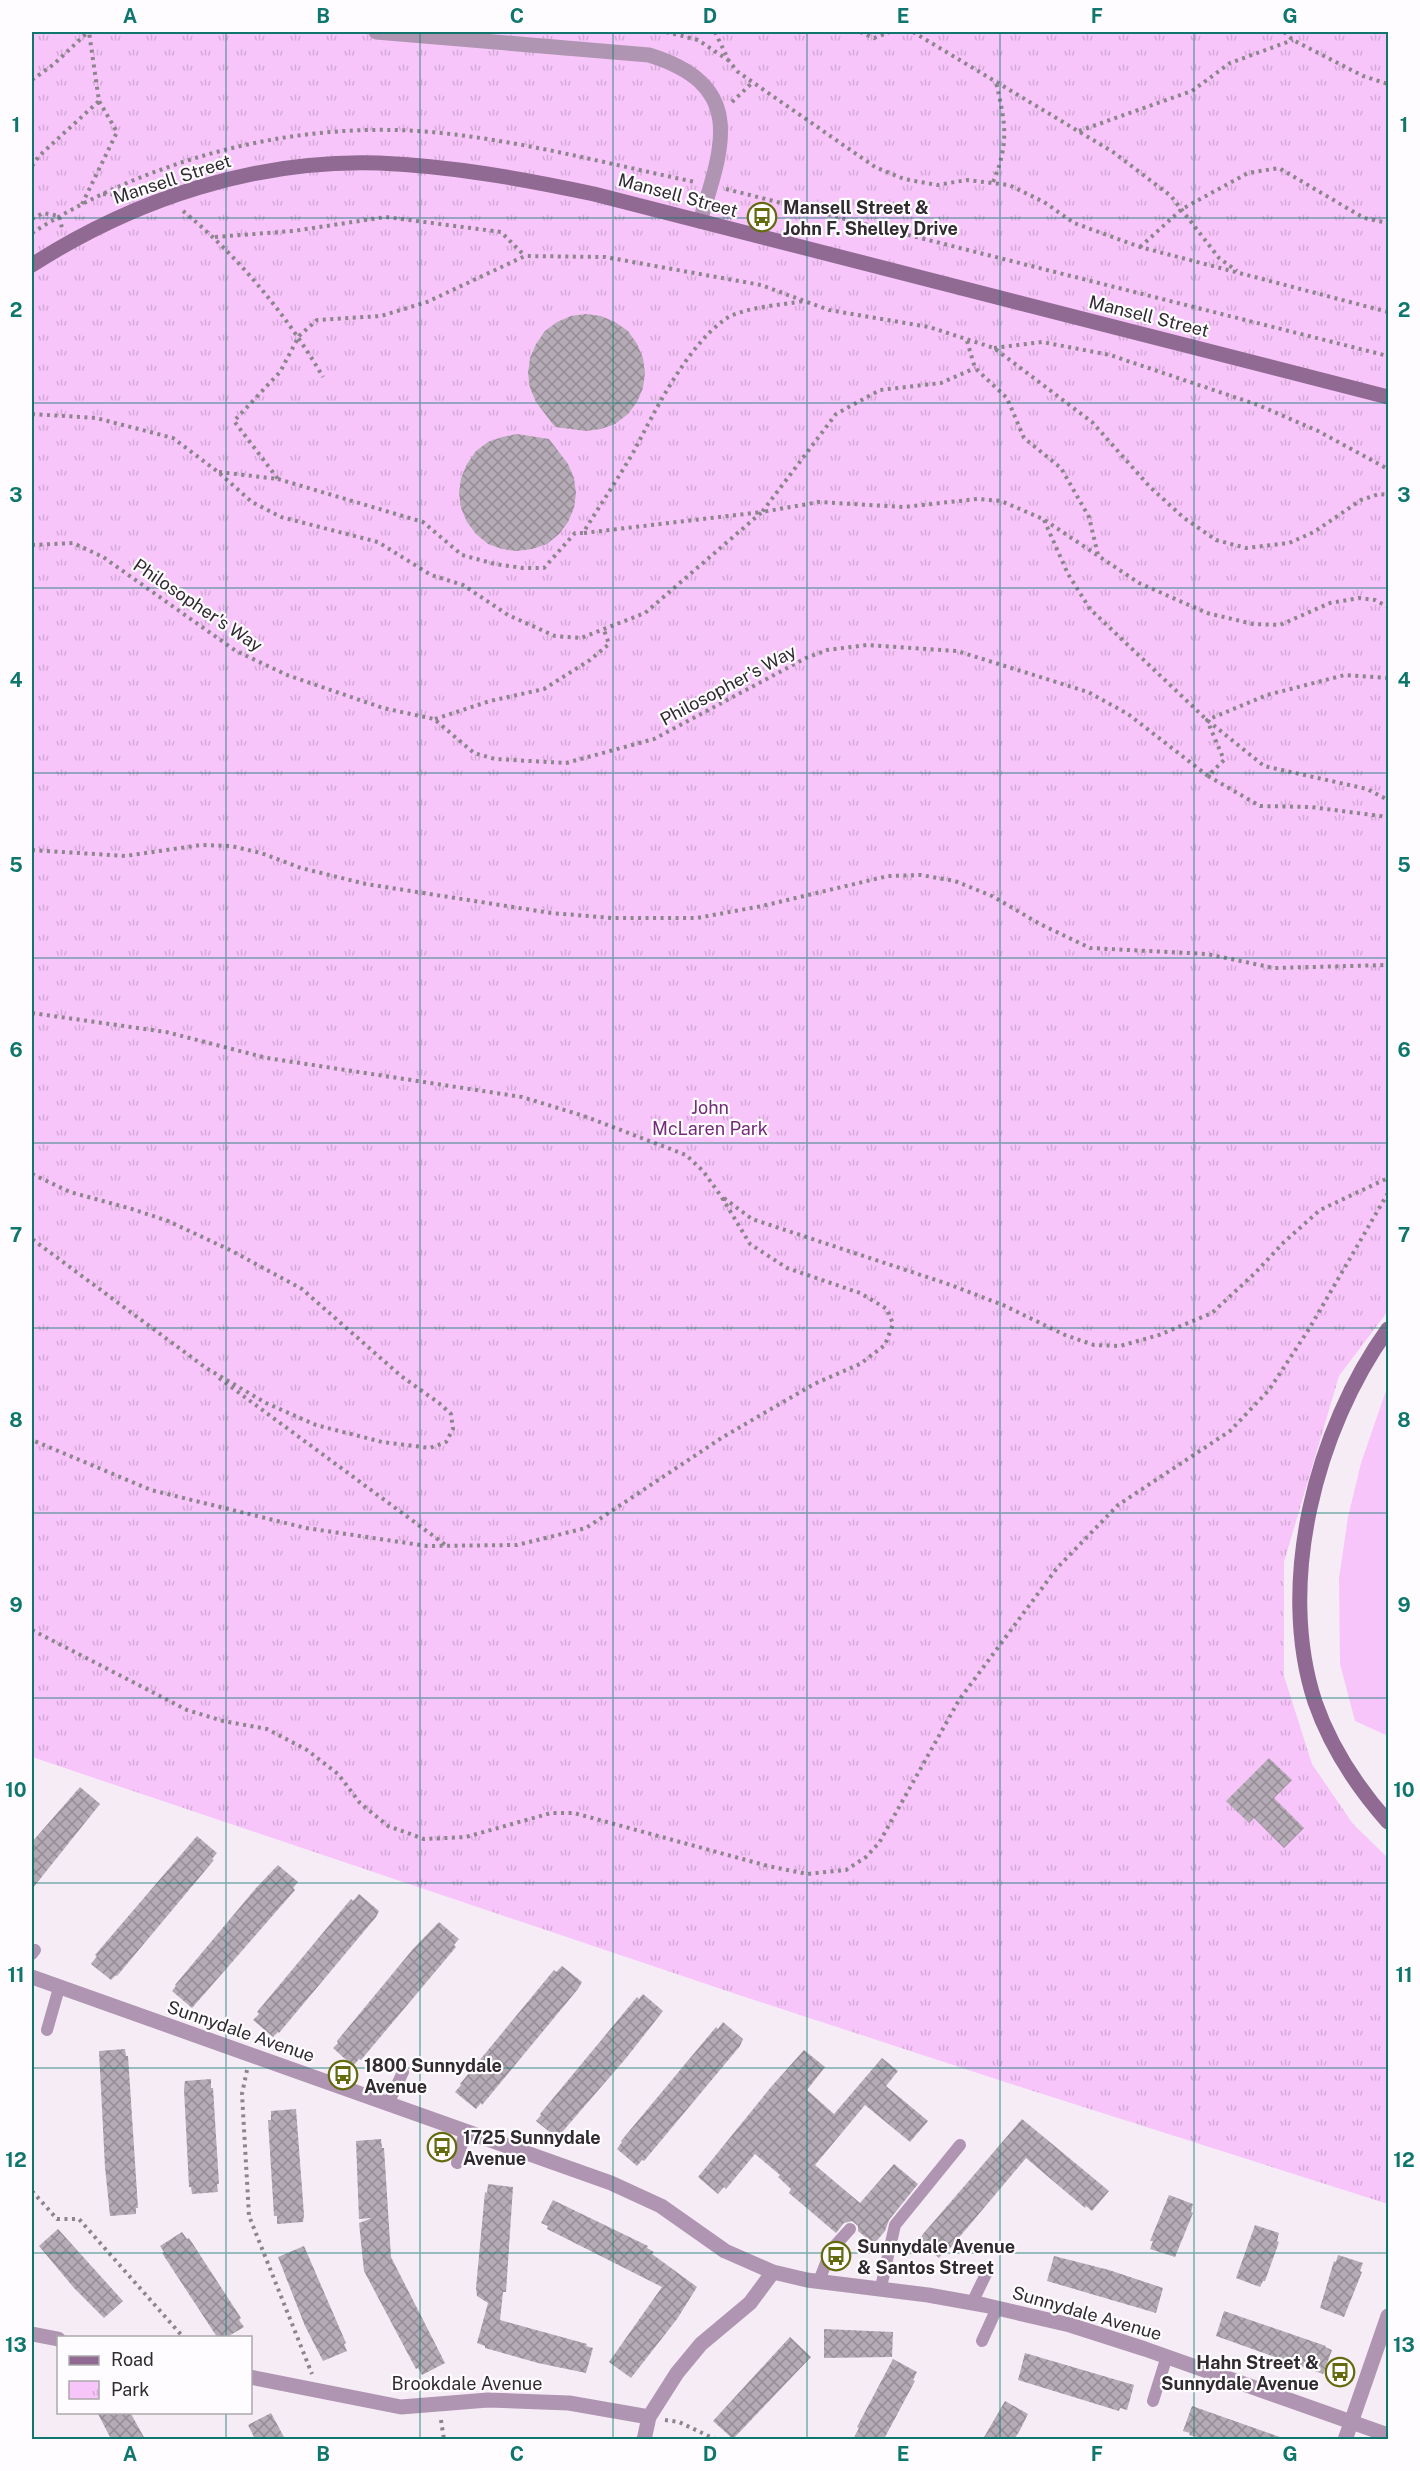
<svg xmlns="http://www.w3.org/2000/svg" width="1420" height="2471" viewBox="0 0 1420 2471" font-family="'Public Sans',sans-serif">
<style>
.green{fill:#f7c5fa}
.park{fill:url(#park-tufts)}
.building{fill:url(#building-cross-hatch)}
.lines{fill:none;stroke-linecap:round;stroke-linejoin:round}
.path{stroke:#8c858c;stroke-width:4;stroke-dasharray:3 4.5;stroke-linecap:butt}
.lane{stroke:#b095b2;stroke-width:12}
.street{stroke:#b095b2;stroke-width:15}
.secondary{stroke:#906a93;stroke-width:15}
.grid{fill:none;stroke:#0f766e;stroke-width:1.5;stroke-opacity:0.55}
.labels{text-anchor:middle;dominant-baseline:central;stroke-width:4.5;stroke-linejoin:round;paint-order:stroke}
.street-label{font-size:18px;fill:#2f2b2f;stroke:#fefcfe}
.poi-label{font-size:18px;font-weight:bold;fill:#2f2b2f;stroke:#fefcfe;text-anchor:start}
.park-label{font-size:18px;fill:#742c7a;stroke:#fefcfe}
.neatline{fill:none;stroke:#0f766e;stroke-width:2}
.grid-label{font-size:20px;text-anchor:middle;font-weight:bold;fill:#0f766e}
</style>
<defs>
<pattern id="park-tufts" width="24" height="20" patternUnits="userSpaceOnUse" patternTransform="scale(1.5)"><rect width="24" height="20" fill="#f7c5fa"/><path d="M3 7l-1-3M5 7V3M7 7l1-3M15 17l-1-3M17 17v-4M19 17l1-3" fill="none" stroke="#d4a9d7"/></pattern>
<pattern id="building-cross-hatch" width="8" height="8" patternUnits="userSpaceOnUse" patternTransform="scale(1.5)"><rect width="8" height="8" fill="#b5abb6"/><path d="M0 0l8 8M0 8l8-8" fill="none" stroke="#948b94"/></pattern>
</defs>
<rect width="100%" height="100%" fill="#f6ecf6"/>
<path class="green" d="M1388 1385V1736L1355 1721 1340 1664 1339 1578 1348 1517 1361 1463Z"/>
<path class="park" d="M32 32H1388V1311L1339 1376 1284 1562V1676L1312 1764 1353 1824 1388 1858V2204L1005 2082 733 1993 32 1757Z"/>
<path class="building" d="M586 314 601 316 615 322 628 331 637 344 643 358 645 373 643 388 637 402 628 414 615 424 601 429 586 431 555 427 536 402 530 388 528 373 530 358 536 344 545 331 557 322 571 316Z
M517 434 549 439 568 464 574 478 576 493 574 508 568 522 559 534 547 544 532 549 517 551 502 549 488 544 476 534 467 522 461 508 459 493 461 478 467 464 476 451 488 442 502 437Z
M1269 1758 1292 1780 1274 1798 1304 1828 1284 1848 1254 1818 1249 1823 1226 1801Z
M80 1787 100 1804 32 1889V1842Z
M197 1836 217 1853 212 1859 214 1860 117 1976 116 1975 111 1980 91 1964 97 1956 95 1955Z
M278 1865 298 1882 293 1888 295 1890 192 2008 172 1991 176 1986 175 1985 256 1888Z
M359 1894 379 1911 376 1917 279 2033 278 2032 273 2037 253 2020 259 2014 257 2012 351 1899 353 1901Z
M439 1922 459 1939 454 1945 456 1947 361 2060 359 2059 353 2066 333 2048 338 2043 337 2041 413 1949Z
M562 1966 582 1982 578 1989 482 2105 481 2103 476 2109 455 2092 461 2085 460 2084 554 1970 556 1972Z
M643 1994 663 2011 627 2057 557 2138 536 2121 541 2115 540 2114 637 1997 639 1999Z
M723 2022 743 2039 740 2046 644 2161 642 2160 637 2166 617 2149 622 2142 621 2141 716 2027 718 2029Z
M125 2049 126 2056H128L138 2208H136V2214L110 2216 105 2167 99 2051Z
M804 2050 825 2067 807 2090 834 2114 882 2058 898 2071 886 2086 928 2121 910 2142 865 2105 815 2165 860 2203 894 2164 918 2184 889 2220 885 2231 874 2244 858 2231V2226L852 2221 844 2223 836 2233 789 2193 791 2189 778 2177 780 2175 755 2154 726 2189 724 2187 718 2194 698 2177 771 2087Z
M211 2079V2088H213L219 2184H217L218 2192 192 2194 191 2187H189L184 2089 185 2081Z
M296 2109 304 2215 303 2222 277 2224V2216H274L268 2120H271V2111Z
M1022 2119 1109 2191 1092 2211 1086 2206 1085 2208 1026 2158 946 2253 944 2252 939 2258 919 2241 923 2234Z
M381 2139 382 2148H384L391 2257 445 2363 422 2375 418 2368 416 2369 364 2271 359 2223 372 2218 359 2219 356 2141Z
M488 2184 513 2187 506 2292H503L500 2320 587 2344 586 2346 593 2348 586 2373 538 2363 485 2348V2346L477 2343 488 2303 477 2296 476 2288 485 2192 487 2193Z
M1169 2195 1193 2204 1191 2212 1193 2213 1175 2257 1150 2249 1153 2241H1150Z
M553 2200 648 2246 647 2248 654 2252 652 2254 697 2287 677 2319 631 2378 609 2362 662 2287 547 2229 548 2226 541 2223Z
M1255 2225 1279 2233 1277 2241 1279 2242 1265 2281H1263L1260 2287 1236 2278Z
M58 2229 123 2301 104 2318 74 2288 39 2246Z
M182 2232 187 2239 189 2238 241 2318 239 2320 244 2327 227 2337H217L162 2253 164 2252 160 2246Z
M304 2246 346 2343 344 2344 347 2351 323 2361 305 2326 278 2257Z
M1338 2255 1363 2263 1360 2271 1362 2272 1344 2317 1320 2308 1334 2261 1336 2262Z
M1054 2256 1109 2270 1163 2288 1156 2313 1047 2281Z
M1224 2311 1326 2346 1325 2347 1332 2350 1323 2374 1216 2336Z
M824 2329 893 2332 892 2357 824 2358Z
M790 2337 811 2357 733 2439 713 2421Z
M1025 2353 1134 2385 1127 2410 1120 2408 1119 2411 1018 2380Z
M893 2359 917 2372 913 2380 915 2381 884 2439H853L859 2428 857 2427Z
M1005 2401 1028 2414 1019 2432 1014 2439H983Z
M1192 2406 1280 2437V2439H1204L1189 2435 1190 2433 1183 2431Z
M97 2412H130L145 2439H111Z
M271 2413 285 2439H255L248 2425Z"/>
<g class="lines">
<path class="path" d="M666 32 698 40 728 60
M715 32 729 61 738 72 875 167 904 179 937 185 967 180 1009 185 1044 202 1074 223 1140 247 1388 312
M860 32 874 38 890 32
M913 32 1113 152 1171 196 1219 258 1237 271
M1284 32 1293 40 1363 76 1388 84
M32 80 54 64 88 32
M732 102 753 82
M1079 131 1192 91 1230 63 1293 40
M32 166 39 156 99 101 89 32
M993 182C1010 142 1005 122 996 82
M726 189 1388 356
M103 194 126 195
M82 204 117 132 99 101
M183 211C238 256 287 315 323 377
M32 219 43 213 59 216 62 228
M32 233C148 159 293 120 431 132 520 140 608 164 695 182
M215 237 293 231 386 217 501 232 525 256
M1140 247 1182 209 1248 173 1279 168 1364 218 1388 223
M967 341 975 368 1007 398 1024 438 1061 468 1089 517 1098 555
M994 348 1042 342 1110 355 1258 405 1318 431 1388 469
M32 414 96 418 173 438 218 472 252 502 281 517 378 542 431 575 463 585 508 615 555 636 581 638 645 613 762 512 819 502 904 507 977 499 1001 501 1043 519 1139 583 1207 613 1253 624 1280 625 1330 603 1359 598 1375 600 1388 607
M219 472 278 479 234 421 280 372 299 336 317 320 381 316 427 302 525 256 605 257 761 285 829 310 929 327 994 348 1092 422 1150 487 1184 518 1216 540 1246 548 1289 543 1314 532 1361 500 1379 494 1388 495
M278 479 423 522 462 555 495 564 523 568H544L575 533H583C600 505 618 479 634 451 656 409 686 348 724 320 742 307 782 305 804 301
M1044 520 1068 574 1090 609 1207 720 1264 766 1367 789 1388 800
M584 533 762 512 836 414 880 390 941 383 975 368
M32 545 73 543 103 557 236 651 287 675 383 708 434 719 474 753 495 759 566 763 654 739 806 658 827 650 867 645 957 651 1088 692 1128 714 1208 776 1224 760 1207 720 1267 695 1345 675 1388 678
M435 719 490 701 544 689 590 660 609 644 604 630
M1208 776 1260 806 1311 807 1388 817
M32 850 125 856 201 845 231 846 261 853 301 868 366 884 551 913 612 918H697L762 906 888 876 921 875 955 881 992 896 1040 924 1090 948 1207 954 1274 968 1388 965
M32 1013 166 1032 267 1058 522 1097 584 1116 686 1155 703 1171 721 1196 750 1244 787 1268 860 1293 887 1309 893 1324 885 1345 860 1364 814 1384 723 1437 586 1528 517 1545 427 1546 306 1528 151 1490 32 1440
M32 1174 70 1192 132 1209 168 1221 230 1250 302 1289 401 1376 439 1403 451 1414 453 1429 446 1442 430 1448 382 1442 316 1425 266 1403 206 1368 32 1239
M724 1198 752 1219 948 1284 1003 1305 1065 1335 1094 1345 1120 1346 1159 1335 1212 1313 1255 1273 1283 1243 1320 1210 1388 1178
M219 1378 447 1546
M32 1630 187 1710 223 1721 267 1729 307 1750 338 1774 360 1803 388 1826 424 1839 466 1837 551 1813H574L768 1866 807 1874 846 1870 866 1857 879 1843 959 1700 1057 1568 1118 1505 1230 1431 1269 1390 1309 1329 1388 1193
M247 2070 242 2094 249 2216 312 2374
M32 2191 57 2219H79L184 2338
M441 2420 444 2440
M665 2420 679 2422 717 2440"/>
<path class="lane" d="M32 1954 35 1950
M47 2030 59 1988
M388 2104 403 2072
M457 2163 465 2131
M819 2281 831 2250 850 2229
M881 2287 895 2225 960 2145
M972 2303 987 2272
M982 2341 997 2308
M1153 2401 1167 2356"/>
<path class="street" d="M376 32 649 55C746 85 724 144 700 221
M32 1977 611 2183 661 2206 725 2251 773 2272 807 2280 928 2295 984 2305 1070 2325 1145 2349 1388 2435
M32 2334 58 2339
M250 2377 401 2407 488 2400 569 2403 649 2417
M644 2440 649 2417 677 2373 701 2344 750 2303 773 2272
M1345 2440 1388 2316"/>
<path class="secondary" d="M32 265C135 199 255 159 379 163 452 166 523 179 594 194L1388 397
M1388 1329C1316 1429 1276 1583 1315 1702 1331 1748 1357 1787 1388 1822"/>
</g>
<path class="grid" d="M226 32V2338M420 32V2440M613 32V2440M807 32V2440M1000 32V2440M1194 32V2440M32 218H1388M32 403H1388M32 588H1388M32 773H1388M32 958H1388M32 1143H1388M32 1328H1388M32 1513H1388M32 1698H1388M32 1883H1388M32 2068H1388M32 2253H1388M226 2412V2440"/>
<defs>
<g id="bus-ring" transform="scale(1.5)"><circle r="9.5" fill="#fefcfe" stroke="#646b0f" stroke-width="1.5"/><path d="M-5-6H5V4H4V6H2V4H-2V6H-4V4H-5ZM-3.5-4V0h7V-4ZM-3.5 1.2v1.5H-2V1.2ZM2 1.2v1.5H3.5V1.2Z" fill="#646b0f"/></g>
</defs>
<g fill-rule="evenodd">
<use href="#bus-ring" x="762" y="217"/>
<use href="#bus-ring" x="343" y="2075"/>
<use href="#bus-ring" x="442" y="2147"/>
<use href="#bus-ring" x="836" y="2256"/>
<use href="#bus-ring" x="1340" y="2372"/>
</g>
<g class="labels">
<g class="street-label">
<text transform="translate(172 179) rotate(-18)">Mansell Street</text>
<text transform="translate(678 195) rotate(15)">Mansell Street</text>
<text transform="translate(1149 316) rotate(14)">Mansell Street</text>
<text transform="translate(198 605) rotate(34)">Philosopher's Way</text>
<text transform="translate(728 685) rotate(-28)">Philosopher's Way</text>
<text transform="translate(241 2031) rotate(19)">Sunnydale Avenue</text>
<text transform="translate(1087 2313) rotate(16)">Sunnydale Avenue</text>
<text x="467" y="2383">Brookdale Avenue</text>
</g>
<g class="poi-label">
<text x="783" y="207">Mansell Street &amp;<tspan x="783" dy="21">John F. Shelley Drive</tspan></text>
<text x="364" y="2065">1800 Sunnydale<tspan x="364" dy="21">Avenue</tspan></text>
<text x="463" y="2137">1725 Sunnydale<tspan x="463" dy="21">Avenue</tspan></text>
<text x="857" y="2246">Sunnydale Avenue<tspan x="857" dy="21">&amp; Santos Street</tspan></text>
<text x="1319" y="2362" text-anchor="end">Hahn Street &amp;<tspan x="1319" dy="21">Sunnydale Avenue</tspan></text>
</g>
<g class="park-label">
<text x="710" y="1107">John<tspan x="710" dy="21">McLaren Park</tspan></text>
</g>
</g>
<rect width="1420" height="2471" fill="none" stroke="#fefcfe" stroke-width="66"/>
<rect x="57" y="2336" width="195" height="78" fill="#fefcfe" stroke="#aba8ab" stroke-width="1.5"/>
<rect x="69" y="2356" width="30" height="9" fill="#906a93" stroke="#aba8ab" stroke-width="1.5"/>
<text x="111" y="2366" font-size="18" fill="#2f2b2f">Road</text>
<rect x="69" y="2381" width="30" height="18" fill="url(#park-tufts)" stroke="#aba8ab" stroke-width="1.5"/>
<text x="111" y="2396" font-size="18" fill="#2f2b2f">Park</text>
<rect x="33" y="33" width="1354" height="2405" class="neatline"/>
<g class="grid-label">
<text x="130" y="23">A</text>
<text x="323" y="23">B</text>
<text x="517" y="23">C</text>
<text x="710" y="23">D</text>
<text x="903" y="23">E</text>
<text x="1097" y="23">F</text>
<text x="1290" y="23">G</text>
<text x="16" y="132">1</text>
<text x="1404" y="132">1</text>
<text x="16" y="317">2</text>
<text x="1404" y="317">2</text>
<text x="16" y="502">3</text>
<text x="1404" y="502">3</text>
<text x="16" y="687">4</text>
<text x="1404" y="687">4</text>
<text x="16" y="872">5</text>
<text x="1404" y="872">5</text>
<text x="16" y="1057">6</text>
<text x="1404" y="1057">6</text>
<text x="16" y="1242">7</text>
<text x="1404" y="1242">7</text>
<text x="16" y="1427">8</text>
<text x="1404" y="1427">8</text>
<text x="16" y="1612">9</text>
<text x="1404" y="1612">9</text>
<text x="16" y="1797">10</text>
<text x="1404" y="1797">10</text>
<text x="16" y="1982">11</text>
<text x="1404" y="1982">11</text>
<text x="16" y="2167">12</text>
<text x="1404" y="2167">12</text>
<text x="16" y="2352">13</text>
<text x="1404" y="2352">13</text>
<text x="130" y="2461">A</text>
<text x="323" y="2461">B</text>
<text x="517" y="2461">C</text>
<text x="710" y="2461">D</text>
<text x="903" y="2461">E</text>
<text x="1097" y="2461">F</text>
<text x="1290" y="2461">G</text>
</g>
</svg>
